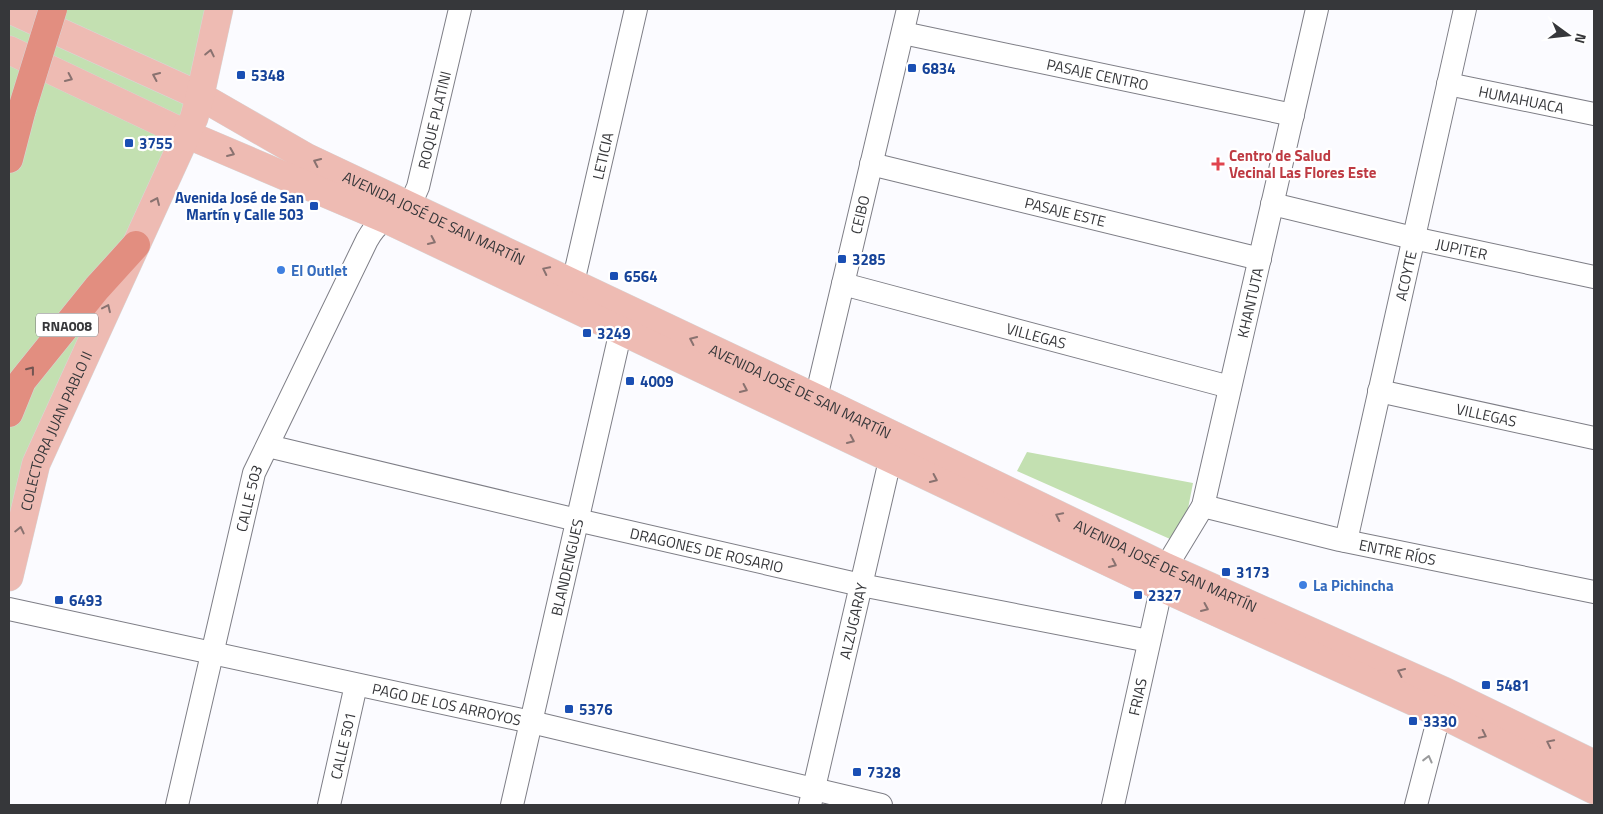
<svg xmlns="http://www.w3.org/2000/svg" width="1603" height="814" viewBox="0 0 1603 814" font-family="'Titillium Web',sans-serif">
<style>
.green{fill:#c3e0b1}
.lines{fill:none;stroke-linecap:round;stroke-linejoin:round}
.minor-casing{stroke:#7e7e86;stroke-width:24}
.major-casing{stroke:#d7d7d8;stroke-width:29}
.highway-casing{stroke:#d7d7d8;stroke-width:29}
.minor{stroke:#fff;stroke-width:22}
.major{stroke:#eebbb3;stroke-width:28}
.highway{stroke:#e28e80;stroke-width:28}
.highway-bridge-casing{stroke:#d7d7d8;stroke-width:29;stroke-linecap:butt}
.highway-bridge{stroke:#e28e80;stroke-width:28}
.oneway{stroke:#897270}
.oneway2{stroke:#725552}
.oneway3{stroke:#9a9b9c}
.transit-dot{fill:#1a4fb4;stroke:#fff;stroke-width:2}
.health-dot{fill:#e0444e;stroke:#fff;stroke-width:2}
.shop-dot{fill:#3f7fe0;stroke:#fff;stroke-width:2}
.labels{text-anchor:middle;dominant-baseline:central;stroke-width:4.5;stroke-linejoin:round;paint-order:stroke}
.shield{fill:#fff;stroke:#727375;stroke-width:1}
.shield-label{font-size:14px;font-weight:bold;fill:#36373a}
.transit-label{font-size:15px;font-weight:bold;fill:#164399;stroke:#fff;text-anchor:start}
.street-label{font-size:15px;fill:#36373a;stroke:#fff}
.health-label{font-size:15px;font-weight:bold;fill:#be3a42;stroke:#fff;text-anchor:start}
.shop-label{font-size:15px;font-weight:bold;fill:#366cbe;stroke:#fff;text-anchor:start}
</style>
<rect width="100%" height="100%" fill="#fbfbff"/>
<path class="green" d="M9 9H219L200 96 36 464 9 577Z
M1027 452 1193 483 1187 514 1170 539 1017 471Z"/>
<g class="lines">
<g class="minor-casing">
<g id="minor">
<path id="s1" d="M903 33 1293 115"/>
<path id="s2" d="M1448 84 1594 114"/>
<path id="s3" d="M871 164 1260 259"/>
<path id="s4" d="M1272 204 1413 238 1594 277"/>
<path id="s5" d="M843 284 1230 387"/>
<path id="s6" d="M569 300 636 9"/>
<path id="s7" d="M1379 391 1594 438"/>
<path id="s8" d="M812 415 908 9"/>
<path id="s9" d="M268 446 577 520 861 585 1149 641"/>
<path id="s10" d="M1203 506 1340 540 1594 592"/>
<path id="s11" d="M1346 541 1465 9"/>
<path id="s12" d="M9 609 531 722 881 805"/>
<path id="s13" d="M177 805 254 473 367 240C371 233 375 226 383 222 389 219 396 217 401 214 409 208 414 196 418 187L460 9"/>
<path id="s14" d="M329 805 356 685"/>
<path id="s15" d="M512 805 621 330"/>
<path id="s16" d="M810 805 894 443"/>
<path id="s17" d="M1113 805 1166 567 1203 506 1317 9"/>
<path d="M1416 805 1444 697"/>
</g>
</g>
<g class="major-casing">
<g id="major">
<path id="s18" d="M9 9 200 96 306 157 816 398 1166 567 1446 692 1594 764"/>
<path d="M9 50 186 134 388 220 1161 587 1439 713 1594 790"/>
<path id="s19" d="M9 577 36 464 194 118 200 96 219 9"/>
</g>
</g>
<g class="highway-casing">
<path id="highway" d="M9 159 22 109
M9 413 22 381 97 288 136 245"/>
</g>
<use href="#minor" class="minor"/>
<use href="#major" class="major"/>
<use href="#highway" class="highway"/>
<g class="highway-bridge-casing">
<path id="highway-bridge" d="M22 109 53 9"/>
</g>
<use href="#highway-bridge" class="highway-bridge"/>
</g>
<defs><path id="oneway-chevron" d="M-2-3.5L2.5 0L-2 3.5" fill="none" stroke-width="1.6" stroke-linecap="round" stroke-linejoin="round" transform="scale(1.25)"/></defs>
<g class="oneway">
<use href="#oneway-chevron" transform="translate(210 53) rotate(-78)"/>
<use href="#oneway-chevron" transform="translate(156 76) rotate(-156)"/>
<use href="#oneway-chevron" transform="translate(69 78) rotate(25)"/>
<use href="#oneway-chevron" transform="translate(231 153) rotate(23)"/>
<use href="#oneway-chevron" transform="translate(317 162) rotate(-155)"/>
<use href="#oneway-chevron" transform="translate(156 201) rotate(-66)"/>
<use href="#oneway-chevron" transform="translate(432 241) rotate(25)"/>
<use href="#oneway-chevron" transform="translate(546 270) rotate(-154)"/>
<use href="#oneway-chevron" transform="translate(107 308) rotate(-65)"/>
<use href="#oneway-chevron" transform="translate(693 340) rotate(-155)"/>
<use href="#oneway-chevron" transform="translate(744 389) rotate(25)"/>
<use href="#oneway-chevron" transform="translate(851 440) rotate(25)"/>
<use href="#oneway-chevron" transform="translate(934 479) rotate(25)"/>
<use href="#oneway-chevron" transform="translate(1059 516) rotate(-154)"/>
<use href="#oneway-chevron" transform="translate(20 530) rotate(-77)"/>
<use href="#oneway-chevron" transform="translate(1113 564) rotate(25)"/>
<use href="#oneway-chevron" transform="translate(1205 608) rotate(24)"/>
<use href="#oneway-chevron" transform="translate(1401 672) rotate(-156)"/>
<use href="#oneway-chevron" transform="translate(1483 735) rotate(26)"/>
<use href="#oneway-chevron" transform="translate(1550 743) rotate(-154)"/>
</g>
<use class="oneway2" href="#oneway-chevron" transform="translate(31 370) rotate(-52)"/>
<use class="oneway3" href="#oneway-chevron" transform="translate(1428 759) rotate(-76)"/>
<g class="transit-dot">
<rect x="907" y="63" width="10" height="10" rx="2.5"/>
<rect x="236" y="70" width="10" height="10" rx="2.5"/>
<rect x="124" y="138" width="10" height="10" rx="2.5"/>
<rect x="309" y="201" width="10" height="10" rx="2.5"/>
<rect x="837" y="254" width="10" height="10" rx="2.5"/>
<rect x="609" y="271" width="10" height="10" rx="2.5"/>
<rect x="582" y="328" width="10" height="10" rx="2.5"/>
<rect x="625" y="376" width="10" height="10" rx="2.5"/>
<rect x="1221" y="567" width="10" height="10" rx="2.5"/>
<rect x="1133" y="590" width="10" height="10" rx="2.5"/>
<rect x="54" y="595" width="10" height="10" rx="2.5"/>
<rect x="1481" y="680" width="10" height="10" rx="2.5"/>
<rect x="564" y="704" width="10" height="10" rx="2.5"/>
<rect x="1408" y="716" width="10" height="10" rx="2.5"/>
<rect x="852" y="767" width="10" height="10" rx="2.5"/>
</g>
<path class="health-dot" d="M1215.5 156.5h5v5h5v5h-5v5h-5v-5h-5v-5h5z"/>
<g class="shop-dot">
<circle cx="281" cy="270" r="5"/>
<circle cx="1303" cy="585" r="5"/>
</g>
<g class="labels">
<rect class="shield" x="36" y="313.5" width="62" height="23" rx="4"/>
<g class="shield-label">
<text x="67" y="325">RNA008</text>
</g>
<g class="transit-label">
<text x="922" y="68">6834</text>
<text x="251" y="75">5348</text>
<text x="139" y="143">3755</text>
<text x="304" y="197" text-anchor="end">Avenida José de San<tspan x="304" dy="17">Martín y Calle 503</tspan></text>
<text x="852" y="259">3285</text>
<text x="624" y="276">6564</text>
<text x="597" y="333">3249</text>
<text x="640" y="381">4009</text>
<text x="1236" y="572">3173</text>
<text x="1148" y="595">2327</text>
<text x="69" y="600">6493</text>
<text x="1496" y="685">5481</text>
<text x="579" y="709">5376</text>
<text x="1423" y="721">3330</text>
<text x="867" y="772">7328</text>
</g>
<g class="street-label">
<text stroke="none"><textPath href="#s1" startOffset="199">PASAJE CENTRO</textPath></text>
<text stroke="none"><textPath href="#s2" startOffset="75">HUMAHUACA</textPath></text>
<text stroke="none"><textPath href="#s13" startOffset="745">ROQUE PLATINI</textPath></text>
<text stroke="none"><textPath href="#s6" startOffset="148">LETICIA</textPath></text>
<text stroke="none"><textPath href="#s3" startOffset="200">PASAJE ESTE</textPath></text>
<text stroke="none"><textPath href="#s8" startOffset="206">CEIBO</textPath></text>
<text stroke="none"><textPath href="#s18" startOffset="474">AVENIDA JOSÉ DE SAN MARTÍN</textPath></text>
<text stroke="none"><textPath href="#s4" startOffset="195">JUPITER</textPath></text>
<text stroke="none"><textPath href="#s11" startOffset="272">ACOYTE</textPath></text>
<text stroke="none"><textPath href="#s17" startOffset="524">KHANTUTA</textPath></text>
<text stroke="none"><textPath href="#s5" startOffset="200">VILLEGAS</textPath></text>
<text stroke="none"><textPath href="#s18" startOffset="879">AVENIDA JOSÉ DE SAN MARTÍN</textPath></text>
<text stroke="none"><textPath href="#s7" startOffset="110">VILLEGAS</textPath></text>
<text stroke="none"><textPath href="#s19" startOffset="154">COLECTORA JUAN PABLO II</textPath></text>
<text stroke="none"><textPath href="#s13" startOffset="315">CALLE 503</textPath></text>
<text stroke="none"><textPath href="#s9" startOffset="451">DRAGONES DE ROSARIO</textPath></text>
<text stroke="none"><textPath href="#s10" startOffset="200">ENTRE RÍOS</textPath></text>
<text stroke="none"><textPath href="#s18" startOffset="1284">AVENIDA JOSÉ DE SAN MARTÍN</textPath></text>
<text stroke="none"><textPath href="#s15" startOffset="244">BLANDENGUES</textPath></text>
<text stroke="none"><textPath href="#s16" startOffset="189">ALZUGARAY</textPath></text>
<text stroke="none"><textPath href="#s17" startOffset="111">FRIAS</textPath></text>
<text stroke="none"><textPath href="#s12" startOffset="448">PAGO DE LOS ARROYOS</textPath></text>
<text stroke="none"><textPath href="#s14" startOffset="61">CALLE 501</textPath></text>
</g>
<g class="health-label">
<text x="1229" y="155">Centro de Salud<tspan x="1229" dy="17">Vecinal Las Flores Este</tspan></text>
</g>
<g class="shop-label">
<text x="291" y="270">El Outlet</text>
<text x="1313" y="585">La Pichincha</text>
</g>
</g>
<rect width="1603" height="814" fill="none" stroke="#36373a" stroke-width="20"/>
<g transform="translate(1568 35) rotate(105)" stroke="#ffffff" stroke-width="4" paint-order="stroke">
<path d="M0-4L9 19L0 12L-9 19Z" fill="#36373a"/>
<text y="-8" font-size="14" font-weight="bold" text-anchor="middle" fill="#36373a">N</text>
</g>
</svg>
